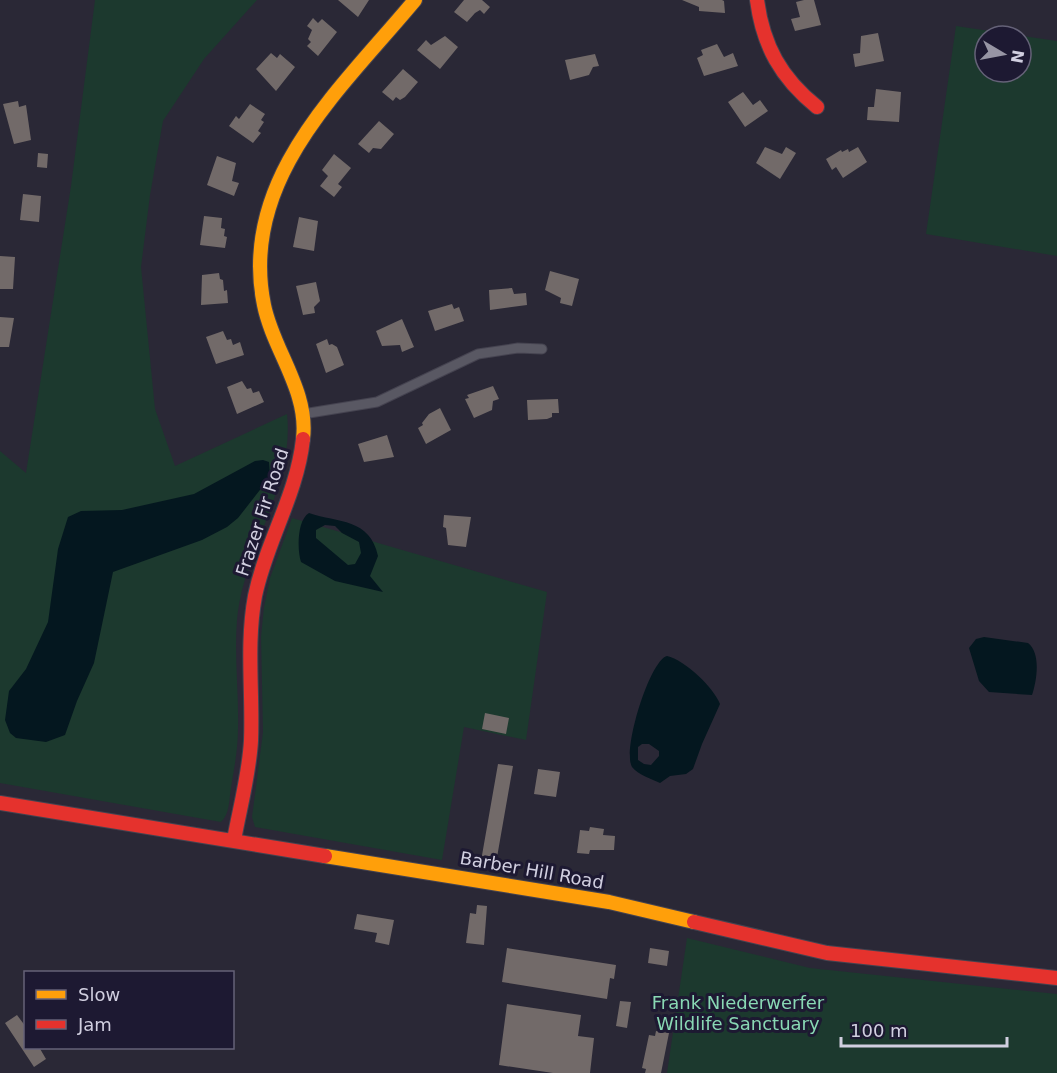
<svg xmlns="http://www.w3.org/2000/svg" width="1057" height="1073" viewBox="0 0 1057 1073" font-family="'DejaVu Sans',sans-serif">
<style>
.green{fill:#1c392e;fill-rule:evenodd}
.water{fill:#04171f;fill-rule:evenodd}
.building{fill:#726a69}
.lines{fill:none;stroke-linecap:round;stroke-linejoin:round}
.street-casing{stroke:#454350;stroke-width:11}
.slow-casing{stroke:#454350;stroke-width:16}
.jam-casing{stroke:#454350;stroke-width:16}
.street{stroke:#595863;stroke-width:9}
.slow{stroke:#ff9f0a;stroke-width:14}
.jam{stroke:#e5322d;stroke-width:14}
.labels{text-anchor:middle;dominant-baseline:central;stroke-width:6;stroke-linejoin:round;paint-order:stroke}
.street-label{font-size:18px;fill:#d1cfe0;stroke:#1d1932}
.park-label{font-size:18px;fill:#89d8b4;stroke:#1d1932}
</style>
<rect width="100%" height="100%" fill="#2a2836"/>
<path class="green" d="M95 0H257L204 59 163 121 150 195 141 267 155 409 175 466 287 414C295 486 243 550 237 620 234 656 239 693 238 729 238 749 234 769 231 788 229 799 230 814 221 822L0 783V451L26 473 71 186Z
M956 26 1057 41V256L926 234ZM985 36H1021V72H985Z
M292 518 547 592 526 740 464 727 442 860 255 827 252 817 263 732 261 637 264 607 270 578Z
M687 938 810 968 1057 994V1073H667Z"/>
<path class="water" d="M263 460 269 462 270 475 263 486 238 518 227 527 202 540 113 572 94 663 77 701 65 735 46 742 16 738 10 733 5 720 9 691 26 669 48 622 58 549 68 517 81 511 122 510 194 494 255 461Z
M309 513C338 523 370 518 378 556L370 576 383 592 335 581 301 562C297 550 297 520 309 513ZM325 525 335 526 342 533 359 542 361 553 355 564 348 565 316 538V530Z
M984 637 1028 643C1041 653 1037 680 1032 695L989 692 979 681 969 648 976 639Z
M667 656C685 660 714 688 720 704L702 744 693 769 686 774 670 776 660 783C652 779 638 775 632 767 622 750 650 660 667 656ZM642 744H649L659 751V756L651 765 644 764 638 760V747Z"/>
<path class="building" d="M338 0H369L358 17Z
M464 0H482L490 7 484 14 480 10 475 13 467 22 454 12Z
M682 0H722L724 1 725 13 699 11V7Z
M804 0H814L821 25 795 31 791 19 800 17 796 2Z
M313 18 318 23 322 19 337 32 318 56 307 46 311 42 308 39 312 30 307 26Z
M878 33 884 61 855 67 853 54 860 53 861 36Z
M445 36 458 47 440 69 417 50 426 40 431 45Z
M717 44 724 57 733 53 738 66 704 76 697 58 703 55 701 50Z
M271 53 277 58 280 54 295 67 276 91 256 69Z
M595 54 599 66 593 67 589 75 570 80 565 60Z
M403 69 418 82 405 97 400 100 396 97 393 101 382 92Z
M876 89 901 92 899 122 867 120 868 107H874Z
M743 92 753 105 760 100 768 111 745 127 728 102Z
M18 101 19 107 26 105 31 140 14 144 3 104Z
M250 104 265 114 261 120 264 122 258 131 261 133 253 143 229 126 236 116 239 119Z
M379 121 394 134 381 149 373 148 369 153 358 144Z
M765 147 782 154 786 147 796 153 780 179 756 163Z
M858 147 867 162 843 178 836 167 832 170 826 159 841 150 842 152 848 149 849 152Z
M38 153 48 154 47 168 37 167Z
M334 154 351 168 338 184 342 187 334 197 320 186 328 176 322 170Z
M217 156 236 163 232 181 239 183 234 196 207 185Z
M23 194 41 196 39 222 20 220Z
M204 216 222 218 221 228 225 229 224 236 227 237 225 248 200 245Z
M299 217 318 221 314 251 293 247Z
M0 256 15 257 13 289H0Z
M550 271 579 279 572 306 560 303 561 298 545 290Z
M219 273 220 279 223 280 224 291 227 290 228 303 201 305 202 275Z
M316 282 320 301 314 307 315 313 303 315 296 286Z
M512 288 514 294 526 293 527 305 490 310 489 290Z
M452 304 454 309 459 307 464 321 435 331 428 311Z
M0 317 14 318 9 347H0Z
M402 319 414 347 402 352 400 345 382 346 376 331Z
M223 331 227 340 231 339 233 345 240 342 244 355 216 364 206 337Z
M327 339 329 345 332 344 337 347 344 365 326 373 316 344Z
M242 381 247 389 251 388 253 393 259 391 264 402 237 414 227 387Z
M493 386 499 399 493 401 492 410 474 418 465 399 469 398 467 395Z
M558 399 559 413H552V417L547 419 528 420 527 400Z
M440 408 451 430 426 444 418 428 423 425 422 423 429 414Z
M387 435 394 457 364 462 358 444Z
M444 515 471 517 466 547 448 545 446 528 443 527Z
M485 713 509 718 506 734 482 729Z
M498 764 513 766 496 863 481 861Z
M538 769 560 772 556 797 534 794Z
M590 827 604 829 603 835 615 836 614 850H590L589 854 577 853 580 830 589 831Z
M477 905 487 906 484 945 466 943 470 913 476 914Z
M357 914 394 920 389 945 375 942 377 933 354 929Z
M507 948 616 965 614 979 610 978 607 999 502 982Z
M650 948 669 951 667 966 648 963Z
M620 1001 631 1002 627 1028 616 1026Z
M507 1004 581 1015 578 1036 594 1038 590 1073H553L499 1065Z
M17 1015 26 1027V1047H39L46 1059 34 1067 5 1023Z
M656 1031 669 1033 661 1073H645L646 1069 642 1068 649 1035 655 1036Z"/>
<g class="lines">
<g class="street-casing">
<path id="street" d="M303 414 377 402 478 354 518 348 542 349"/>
</g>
<g class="slow-casing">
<path id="slow" d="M303 439C309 391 273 350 264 305 238 179 342 88 415 0
M325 856 609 902 694 922"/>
</g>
<g class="jam-casing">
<path id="jam" d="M757 0C763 46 781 78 817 107
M0 803 325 856
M234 840C240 807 249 775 251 741 253 693 246 644 255 596 266 542 297 495 303 439
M694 922 827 953 1057 978"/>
</g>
<use href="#street" class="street"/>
<use href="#slow" class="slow"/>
<use href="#jam" class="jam"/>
</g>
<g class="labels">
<g class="street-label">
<text transform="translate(262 512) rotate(-72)">Frazer Fir Road</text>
<text transform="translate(532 870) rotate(10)">Barber Hill Road</text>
</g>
<g class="park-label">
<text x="738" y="1002">Frank Niederwerfer<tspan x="738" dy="21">Wildlife Sanctuary</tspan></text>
</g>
</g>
<rect x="24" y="971" width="210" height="78" fill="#1d1932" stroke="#656278" stroke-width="1.5"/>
<rect x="36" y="990" width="30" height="9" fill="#ff9f0a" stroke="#656278" stroke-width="1.5"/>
<text x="78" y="1001" font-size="18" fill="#d1cfe0">Slow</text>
<rect x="36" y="1020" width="30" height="9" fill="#e5322d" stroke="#656278" stroke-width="1.5"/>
<text x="78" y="1031" font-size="18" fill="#d1cfe0">Jam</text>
<g transform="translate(1003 54) rotate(100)"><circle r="28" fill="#1d1932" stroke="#656278" stroke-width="1.5"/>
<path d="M0-4.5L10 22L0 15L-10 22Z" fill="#9795a4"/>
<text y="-9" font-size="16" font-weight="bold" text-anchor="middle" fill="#d1cfe0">N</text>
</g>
<path d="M841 1037v9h166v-9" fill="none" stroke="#d1cfe0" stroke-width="3"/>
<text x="850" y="1037" font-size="18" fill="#d1cfe0" stroke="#1d1932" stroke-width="4.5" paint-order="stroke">100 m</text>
</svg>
